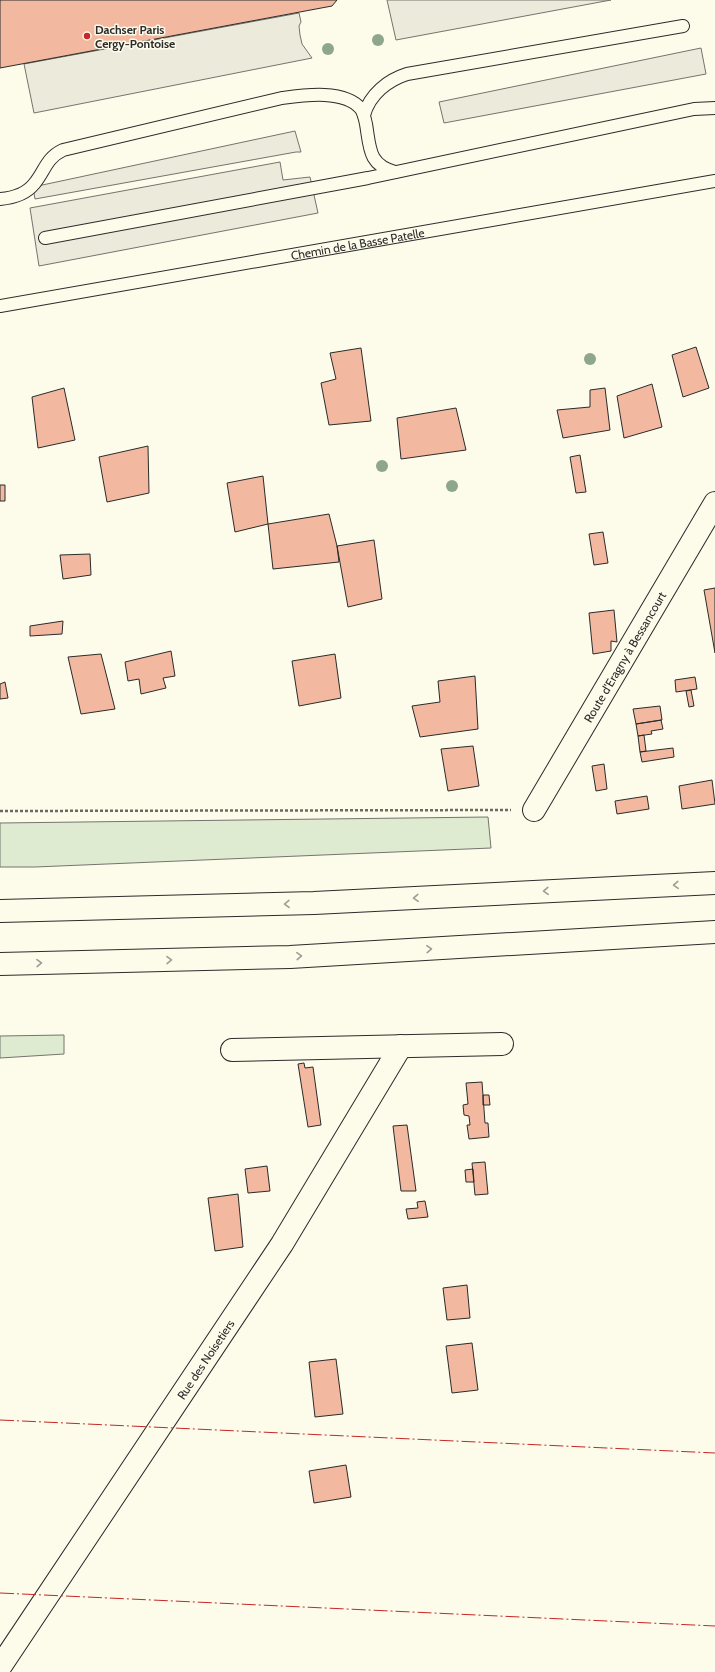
<svg xmlns="http://www.w3.org/2000/svg" width="715" height="1672" viewBox="0 0 715 1672" font-family="Cabin,sans-serif">
<style>
.green{fill:#deebd1;stroke:#74746e}
.parking{fill:#eceadb;stroke:#74746e}
.building{fill:#f2b8a0;stroke:#2b2b2b}
.lines{fill:none;stroke-linecap:round;stroke-linejoin:round}
.lane-casing{stroke:#2b2b2b;stroke-width:14}
.street-casing{stroke:#2b2b2b;stroke-width:24}
.highway-casing{stroke:#2b2b2b;stroke-width:24}
.path{stroke:#6a6964;stroke-width:2.5;stroke-dasharray:3 2;stroke-linecap:butt}
.lane{stroke:#fdfbea;stroke-width:12}
.street{stroke:#fdfbea;stroke-width:22}
.highway{stroke:#fdfbea;stroke-width:22}
.power{stroke:#c62828;stroke-width:1;stroke-dasharray:14 3 2 3;stroke-linecap:butt}
.tree{fill:#8ea78a}
.oneway{stroke:#9e9d94}
.poi-dot{fill:#c62828;stroke:#fdfbea;stroke-width:1.5}
.labels{text-anchor:middle;dominant-baseline:central;stroke-width:3;stroke-linejoin:round;paint-order:stroke}
.poi-label{font-size:12px;font-weight:bold;fill:#2b2b2b;stroke:#fdfbea;text-anchor:start}
.street-label{font-size:12px;fill:#2b2b2b;stroke:#fdfbea}
</style>
<rect width="100%" height="100%" fill="#fdfbea"/>
<path class="green" d="M488 817 491 848 35 867H0V823Z
M64 1035V1054L0 1058V1036Z"/>
<path class="parking" d="M387 0H611L396 40Z
M299 13 301 22 299 26 300 35 302 44 312 58 34 113 24 64Z
M701 48 706 74 444 123 439 102Z
M295 131 301 152H296L35 199 33 187Z
M280 162 283 180 310 177 318 213 39 266 30 208Z"/>
<path class="building" d="M0 0H337L332 6 0 68Z
M696 347 709 388 683 397 672 355Z
M361 348 371 421 329 425 321 383 336 379 330 353Z
M652 384 662 427 624 438 617 396Z
M64 388 75 440 38 448 32 397Z
M605 388 610 430 563 438 557 410 590 407V390Z
M456 408 466 450 401 459 397 418Z
M148 446 149 493 107 502 99 457Z
M580 455 586 492 576 493 570 457Z
M263 476 268 524 235 532 227 483Z
M0 485H5V501H0Z
M329 514 337 546 339 562 273 569 268 524Z
M603 532 608 563 594 565 589 534Z
M374 540 382 599 348 607 337 546Z
M90 554 91 575 63 579 60 555Z
M715 588V653L704 590Z
M614 610 617 642 611 641V651L593 654 589 613Z
M63 621 62 634 30 636V626Z
M171 651 175 676 163 678 166 688 141 694 139 679 128 681 125 662Z
M101 654 115 709 81 714 68 657Z
M335 654 341 698 299 706 292 661Z
M475 676 478 729 420 737 412 706 440 702 438 681Z
M695 677 697 689 676 692 675 680Z
M5 682 8 698 0 699V684Z
M691 690 694 706 689 707 686 691Z
M660 706 662 720 636 724 633 709Z
M661 720 663 729 651 731 652 734 638 736 636 724Z
M644 735 646 751 640 752 638 736Z
M473 746 479 786 448 791 441 749Z
M673 748 674 757 642 762 640 752Z
M604 764 607 789 596 791 592 766Z
M712 780 715 804 682 809 679 786Z
M647 796 649 809 617 814 615 801Z
M304 1063 305 1068 313 1067 321 1125 308 1127 298 1064Z
M482 1082 485 1123H488L489 1137 469 1139 467 1125H470L469 1116 464 1115 463 1105 468 1104 466 1083Z
M483 1095H489L490 1105H483Z
M407 1125 416 1191H401L393 1126Z
M485 1162 488 1194 475 1195 472 1163Z
M267 1166 270 1191 248 1193 245 1169Z
M473 1169 474 1182H466L465 1170Z
M238 1194 243 1247 215 1251 208 1198Z
M425 1201 428 1217 408 1219 406 1209 418 1208 417 1202Z
M467 1285 470 1318 447 1320 443 1288Z
M472 1343 478 1390 452 1393 446 1346Z
M336 1359 343 1414 315 1417 309 1362Z
M346 1465 351 1497 314 1503 309 1471Z"/>
<g class="lines">
<g class="lane-casing">
<g id="lane">
<path d="M364 115C370 94 388 80 407 74L683 26"/>
<path d="M0 199C12 198 26 194 34 184 45 171 46 158 63 150L282 98C304 95 345 89 361 109 364 114 365 119 366 124 370 147 368 165 395 172"/>
<path d="M45 238 368 178 694 109 715 108"/>
<path id="s1" d="M0 306 715 181"/>
</g>
</g>
<g class="street-casing">
<g id="street">
<path id="s2" d="M534 810 715 503"/>
<path d="M232 1050 502 1044"/>
<path id="s3" d="M0 1667 282 1244 401 1046"/>
</g>
</g>
<g class="highway-casing">
<path id="highway" d="M0 911 314 903 715 883
M0 964 290 957 715 932"/>
</g>
<path class="path" d="M0 811 511 810"/>
<use href="#lane" class="lane"/>
<use href="#street" class="street"/>
<use href="#highway" class="highway"/>
<path class="power" d="M0 1420 715 1453
M0 1593 715 1626"/>
</g>
<g class="tree">
<circle cx="378" cy="40" r="6"/>
<circle cx="328" cy="49" r="6"/>
<circle cx="590" cy="359" r="6"/>
<circle cx="382" cy="466" r="6"/>
<circle cx="452" cy="486" r="6"/>
</g>
<defs><path id="oneway-chevron" d="M-2-3.5L2.5 0L-2 3.5" fill="none" stroke-width="1.6" stroke-linecap="round" stroke-linejoin="round"/></defs>
<g class="oneway">
<use href="#oneway-chevron" transform="translate(676 885) rotate(177)"/>
<use href="#oneway-chevron" transform="translate(546 891) rotate(177)"/>
<use href="#oneway-chevron" transform="translate(416 898) rotate(177)"/>
<use href="#oneway-chevron" transform="translate(287 904) rotate(179)"/>
<use href="#oneway-chevron" transform="translate(429 949) rotate(-3)"/>
<use href="#oneway-chevron" transform="translate(299 956) rotate(-3)"/>
<use href="#oneway-chevron" transform="translate(169 960) rotate(-1)"/>
<use href="#oneway-chevron" transform="translate(39 963) rotate(-1)"/>
</g>
<circle class="poi-dot" cx="87" cy="36" r="4"/>
<g class="labels">
<g class="poi-label">
<text x="95" y="29">Dachser Paris<tspan x="95" dy="14">Cergy-Pontoise</tspan></text>
</g>
<g class="street-label">
<text stroke="none"><textPath href="#s1" startOffset="363">Chemin de la Basse Patelle</textPath></text>
<text stroke="none"><textPath href="#s2" startOffset="178">Route d'Eragny à Bessancourt</textPath></text>
<text stroke="none"><textPath href="#s3" startOffset="370">Rue des Noisetiers</textPath></text>
</g>
</g>
</svg>
